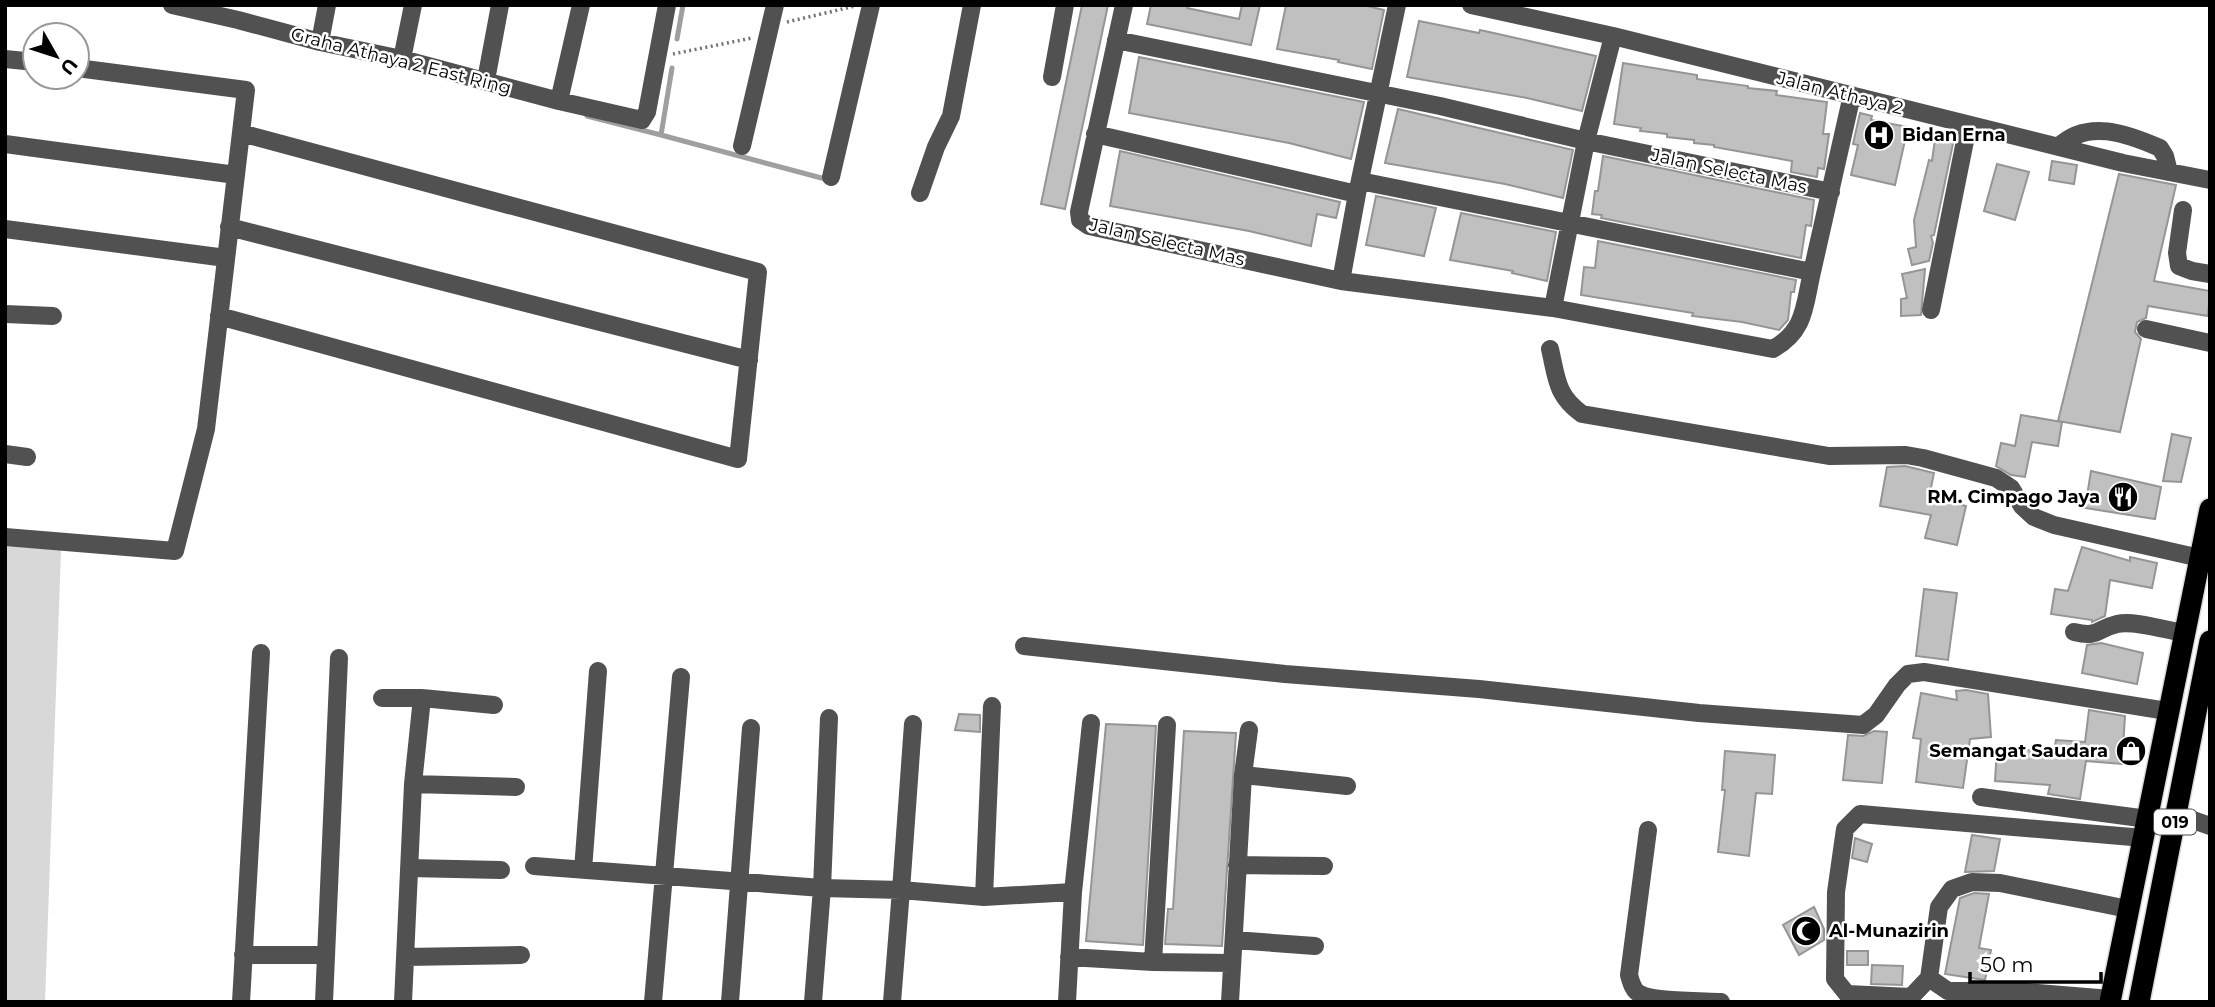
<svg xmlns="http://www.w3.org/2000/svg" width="2215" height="1007" viewBox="0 0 2215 1007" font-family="Montserrat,sans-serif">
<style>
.green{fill:#d8d8d8}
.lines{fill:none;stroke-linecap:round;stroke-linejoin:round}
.stream{stroke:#9f9f9f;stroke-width:5}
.building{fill:#c0c0c0;stroke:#959595;stroke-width:2}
.highway-casing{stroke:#dbdbdb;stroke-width:24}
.path{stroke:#737373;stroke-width:3.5;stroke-dasharray:2 3.5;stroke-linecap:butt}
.minor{stroke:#515151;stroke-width:18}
.highway{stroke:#000;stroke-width:21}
.labels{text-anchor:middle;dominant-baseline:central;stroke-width:5;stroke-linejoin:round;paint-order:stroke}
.shield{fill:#fff;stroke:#4c4c4c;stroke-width:2}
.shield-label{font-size:16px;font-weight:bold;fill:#000}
.street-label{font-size:18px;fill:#000;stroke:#fff}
.poi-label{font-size:18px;font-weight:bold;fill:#000;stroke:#fff;text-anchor:start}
</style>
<rect width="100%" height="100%" fill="#fff"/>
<path class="green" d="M5 546 61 550 45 1002H5Z"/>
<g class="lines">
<path class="stream" d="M677 39 683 5
M587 116 661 135 672 68
M661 135 829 180"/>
</g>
<path class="building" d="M1082 5H1108L1065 209 1041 204Z
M1151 5H1188L1187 8 1239 19 1242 5H1260L1251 45 1147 24Z
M1286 5H1363L1384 10 1372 69 1338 62 1339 60 1277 49Z
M1419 21 1479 33 1480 30 1596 56 1582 111 1527 98 1407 77Z
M1139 57 1364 102 1351 159 1289 143 1129 113Z
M1623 63 1697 75V79L1748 86V88L1777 91 1776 95 1827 102 1823 134H1829L1824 169 1818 168 1817 177 1791 172 1792 161 1714 147V145L1694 143V140L1667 137V134L1640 131 1641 128 1614 124Z
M1398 109 1573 150 1563 198 1505 184 1385 163Z
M1860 113 1872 116 1871 120 1908 127 1895 185 1851 175 1858 145 1853 144Z
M1936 132 1955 134 1934 235 1931 236 1933 243 1929 261 1912 265 1908 249 1916 247 1914 220 1929 160 1932 161Z
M1120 151 1340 202 1336 218 1317 214 1311 246 1249 231 1110 206Z
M1603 156 1814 200 1811 226 1806 225 1801 258 1601 218 1602 215 1592 214 1595 191H1598Z
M2052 161 2077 165 2074 184 2049 180Z
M1997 164 2029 172 2015 220 1984 211Z
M2119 174 2176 185 2154 281 2210 291 2208 316 2148 306 2146 318 2137 322 2135 332 2141 339 2120 432 2058 421Z
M1376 196 1436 208 1424 256 1366 245Z
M1461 213 1556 232 1547 281 1512 273 1513 271 1450 260Z
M1598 241 1796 280 1794 292H1791L1788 320 1779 330 1742 322 1692 316 1693 313 1581 295 1584 267 1595 268Z
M1925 269 1921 315 1901 316V299L1907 298 1902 274Z
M2021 415 2062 422 2058 446 2032 442 2025 477 2011 475 1996 466 2001 443 2015 446Z
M2172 434 2191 438 2181 482 2163 481Z
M1905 466 1934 473 1929 497 1966 506 1957 545 1925 538 1931 515 1880 506 1887 467Z
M2091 471 2161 487 2155 519 2085 508Z
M2082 547 2130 561V557L2157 563 2152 588 2110 580 2105 616 2092 622V620L2051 614 2055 589 2068 591Z
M1924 589 1957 593 1948 660 1916 656Z
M2101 643 2143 653 2137 684 2082 673 2087 645Z
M1966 690 1988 694 1991 737 1970 739 1963 788 1916 782 1921 739 1913 738 1921 693 1957 700 1956 691Z
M2089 710 2125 716 2122 764 2086 761 2080 799 2048 794 2050 785 1995 781 1997 748 2054 752 2056 740 2085 742Z
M959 714 980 715V732L955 730Z
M1106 724 1156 726 1143 945 1086 941Z
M1184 731 1236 733 1222 946 1165 944 1168 909H1173Z
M1874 731 1887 732 1882 783 1843 780 1848 735 1863 736Z
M1725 751 1775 755 1772 794 1756 793 1749 856 1718 852 1725 790H1722Z
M1972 835 2000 839 1994 871 1965 872Z
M1855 838 1872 844 1867 862 1852 858Z
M1974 893 1989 894 1979 948 1991 950 1985 980 1945 974 1960 898Z
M1814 907 1824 929V940L1799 955 1783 925Z
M1847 951H1868V965H1847Z
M1872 965 1903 966 1902 985 1871 984Z"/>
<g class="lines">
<g class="highway-casing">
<path id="highway" d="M2110 1002 2210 509
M2139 1002 2210 641"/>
</g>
<path class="path" d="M787 22 855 6
M673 54 752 38"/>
<path class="minor" d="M172 5 238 20 320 42 402 59 559 101 642 120 647 112 667 5
M1124 5 1079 212 1080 220 1089 226 1341 281
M1397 5 1357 194 1341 281 1553 308 1586 141 1613 36
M1471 5 1613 36 2123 163 2210 180
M1116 40 1440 106 1586 141 1831 192
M320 42 327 5
M5 59 35 62
M402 59 413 5
M1052 77 1065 5
M486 80 500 5
M559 101 581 5
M1095 134 1357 194
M5 144 236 175
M742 146 775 5
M2058 147C2087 119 2126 133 2160 148L2165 156 2169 172
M831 177 871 5
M1360 181 1812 272 1852 95
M920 193 936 147 951 116 972 5
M2183 210 2177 253 2179 266 2192 271 2210 274
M229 227 749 360
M5 229 226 258
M1553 308 1773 349C1806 330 1804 306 1812 272
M1931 310 1968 126
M5 314 53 316
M219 316 738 459 758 272 241 133
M2146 329 2210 343
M1550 349C1557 379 1556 395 1582 414L1829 456 1906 455 1923 458 1996 478 2011 488 2022 506 2034 517 2054 525 2200 558
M5 454 27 457
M5 537 175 551 206 429 246 90 77 68
M2074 632C2099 638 2096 629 2117 624 2134 620 2165 630 2184 633
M1024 646 1285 674 1479 689 1699 713 1863 725 1876 715 1897 685 1908 674 1924 672 2167 711
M382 698H422L494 705
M913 724 901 890 984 897 1073 892
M1243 775 1347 786
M413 784 516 787
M1981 797 2148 819
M2176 814 2210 826
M1648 830 1629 975C1631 982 1633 991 1640 994 1653 1002 1703 1001 1721 1002
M1237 865 1324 866
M534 866 822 888 829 718
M409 868 501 870
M583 870 598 671
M984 897 992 706
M1234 940 1315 946
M243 955H326
M405 957 521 955
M1069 957 1153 962 1231 963
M1153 962 1167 725
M1929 978 1939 907 1952 889 1972 882 2000 883 2128 909
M2111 999 2014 991H1948L1929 978 1911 997 1847 994 1835 979 1836 892 1845 829 1860 814 2144 838
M241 1002 261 653
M324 1002 339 658
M403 1002 413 784 422 698
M653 1002 681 677
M730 1002 751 728
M813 1002 822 888 901 890 892 1002
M1067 1002 1073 892 1091 723
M1230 1002 1243 775 1249 730"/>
<use href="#highway" class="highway"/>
</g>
<defs>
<g id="hospital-disc" transform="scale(1.575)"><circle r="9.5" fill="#000" stroke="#fff"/><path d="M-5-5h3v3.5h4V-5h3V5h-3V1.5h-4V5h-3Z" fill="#fff"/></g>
<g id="restaurant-disc" transform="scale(1.575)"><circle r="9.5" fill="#000" stroke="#fff"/><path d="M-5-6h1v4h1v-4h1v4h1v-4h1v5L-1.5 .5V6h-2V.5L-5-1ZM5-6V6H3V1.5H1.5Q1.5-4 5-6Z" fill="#fff"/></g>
<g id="shop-disc" transform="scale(1.575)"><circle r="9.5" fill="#000" stroke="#fff"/><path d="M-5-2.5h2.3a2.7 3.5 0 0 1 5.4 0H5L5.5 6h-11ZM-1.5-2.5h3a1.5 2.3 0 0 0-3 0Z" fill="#fff"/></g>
<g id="mosque-disc" transform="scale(1.575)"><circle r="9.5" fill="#000" stroke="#fff"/><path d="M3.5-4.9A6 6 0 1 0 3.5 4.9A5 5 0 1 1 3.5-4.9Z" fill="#fff"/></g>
</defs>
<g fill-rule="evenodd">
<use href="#hospital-disc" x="1879" y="135"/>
<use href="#restaurant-disc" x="2123" y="497"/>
<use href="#shop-disc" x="2131" y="751"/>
<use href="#mosque-disc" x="1806" y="931"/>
</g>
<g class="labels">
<rect class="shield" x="2154" y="809.5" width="42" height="25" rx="5"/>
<g class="shield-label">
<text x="2175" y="822">019</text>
</g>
<g class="street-label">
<text transform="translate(401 61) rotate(14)">Graha Athaya 2 East Ring</text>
<text transform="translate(1840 93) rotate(14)">Jalan Athaya 2</text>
<text transform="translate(1729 171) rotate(12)">Jalan Selecta Mas</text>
<text transform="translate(1167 242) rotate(13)">Jalan Selecta Mas</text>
</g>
<g class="poi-label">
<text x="1902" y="135">Bidan Erna</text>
<text x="2100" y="497" text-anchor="end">RM. Cimpago Jaya</text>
<text x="2108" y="751" text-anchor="end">Semangat Saudara</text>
<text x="1829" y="931">Al-Munazirin</text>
</g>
</g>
<rect width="2215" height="1007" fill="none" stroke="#000000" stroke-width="14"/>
<g transform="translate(56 56) rotate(129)"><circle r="33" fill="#ffffff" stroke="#999999" stroke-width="2"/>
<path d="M0-5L12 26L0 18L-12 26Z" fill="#000000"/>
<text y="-10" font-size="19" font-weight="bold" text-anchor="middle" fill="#000000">U</text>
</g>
<path d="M1970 972v10h131v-10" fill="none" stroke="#000000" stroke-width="3.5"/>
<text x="1980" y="972" font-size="21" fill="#000000" stroke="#ffffff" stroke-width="5" paint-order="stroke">50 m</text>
</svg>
